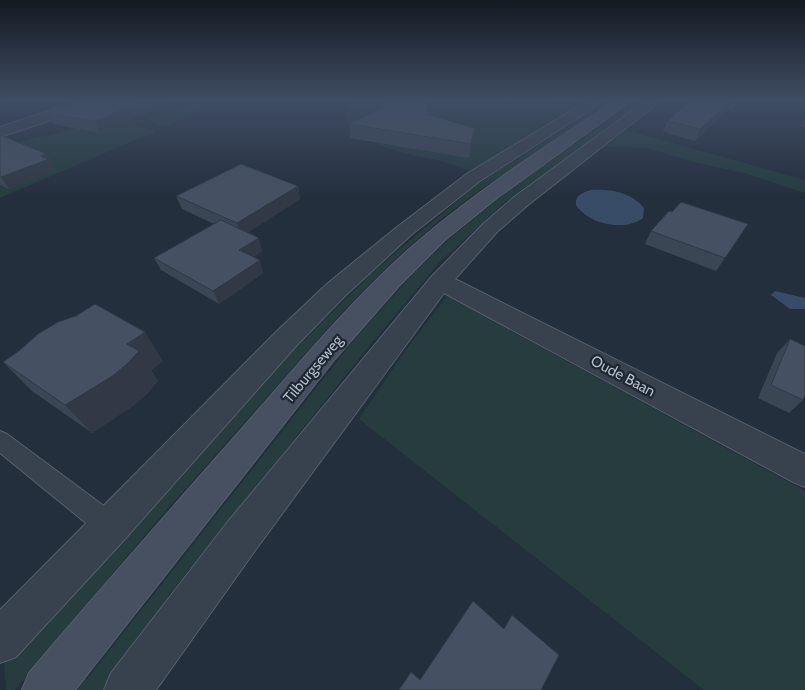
<svg xmlns="http://www.w3.org/2000/svg" width="805" height="690" viewBox="0 0 805 690" font-family="Cabin,sans-serif">
<style>
.green{fill:#263c3f}
.water{fill:#394c67}
.lines{fill:none;stroke-linecap:round;stroke-linejoin:round}
.lane-casing{stroke:#565f6c;stroke-width:2}
.street-casing{stroke:#565f6c;stroke-width:2}
.secondary-casing{stroke:#565f6c;stroke-width:2}
.lane{fill:#38414e;fill-rule:evenodd}
.street{fill:#38414e;fill-rule:evenodd}
.secondary{fill:#465061;fill-rule:evenodd}
.wall{fill:#3b4654}
.shaded-wall{fill:#303945}
.building{fill:#455162;stroke:#303945}
.labels{text-anchor:middle;dominant-baseline:central;stroke-width:4.5;stroke-linejoin:round;paint-order:stroke}
.street-label{font-size:15px;fill:#b4bcc9;stroke:#1d2633}
</style>
<rect width="100%" height="100%" fill="#242f3e"/>
<path class="green" d="M211 99H223L166 127 144 119Z
M334 99H544L581 108 469 171C422 149 380 162 344 116L348 108 346 103Z
M612 99H617L484 187 441 219 393 261 346 308 155 523 15 690H6L4 661 131 533 295 349 374 271 476 185Z
M639 99H647L505 202 439 263 370 345 168 596 174 601 115 690H75L85 678 87 679 354 340 414 273 455 234 507 192Z
M107 117 156 131 0 198V145L56 134Z
M626 130 805 180V193L744 173 694 162 647 148 605 147Z
M447 296 805 491V690H704L359 419 405 351Z"/>
<path class="water" d="M591 190C610 189 631 192 644 208L643 218C625 232 588 224 576 205 575 195 582 193 591 190Z
M775 291 805 298V309H790L771 295Z"/>
<g class="lines">
<g class="lane-casing">
<path id="lane" d="M0 431 7 434 120 518 123 527 120 536 111 539 102 536 0 453Z"/>
</g>
<g class="street-casing">
<path id="street" d="M0 99H9L0 104Z
M86 99H107L106 102 0 137V127Z
M591 99H607L480 181 411 235 346 295 297 345 124 540 16 657 0 663V610L277 331 328 283 397 227 468 173Z
M648 99H663L528 205 497 232 455 279 805 454V487L793 482 444 293 254 552 156 690H104L111 673 226 524 432 276 483 224 514 197Z"/>
</g>
<g class="secondary-casing">
<path id="secondary" d="M618 99H634L497 198 445 240 399 286 335 359 75 690H22L29 673C95 595 163 518 231 441 288 377 342 310 406 252 471 194 545 147 618 99Z"/>
</g>
<use href="#lane" class="lane"/>
<use href="#street" class="street"/>
<use href="#secondary" class="secondary"/>
</g>
<path class="wall" d="M85 99H177L100 133 53 124 47 113Z
M386 99H433L429 115 473 142 469 158 350 138 349 124 381 109Z
M692 99H741L732 110 728 109 695 141 663 132 667 121 691 101Z
M805 121V127L802 126Z
M0 135 47 154 54 166H53L56 171 9 189 0 185Z
M298 186 300 199 247 233 262 251 253 257 263 273 219 304 161 270 154 258 214 224 182 209 176 196Z
M651 231 740 237 716 271 645 244Z
M790 339 803 400 789 413 758 398 777 353Z
M163 361 151 370 158 381 147 394 133 406 92 433 32 391 3 362Z"/>
<path class="shaded-wall" d="M148 99H177L100 133 95 121Z
M430 99H433V102L425 128 426 114Z
M733 99 728 109 695 141 700 129Z
M737 99H741L732 110 737 100Z
M475 128 473 142 469 158 471 144Z
M47 154 54 166H53L56 171 9 189 1 177Z
M298 186 300 199 241 237 237 223Z
M748 224 740 237 716 271 725 258Z
M259 238 262 251 243 263 239 250Z
M260 260 263 273 219 304 213 291Z
M145 332 163 361 151 370 158 381 147 394 133 406 92 433 65 405 127 344Z"/>
<path class="building" d="M85 99H148L95 121 47 113Z
M386 99H430L426 114 475 128 471 144 349 124 381 109Z
M693 99H733L700 129 667 121Z
M0 135 47 154 41 156 49 159 1 177H0Z
M241 164 298 186 237 223 176 196Z
M681 202 748 224 725 258 651 231 669 211 672 212Z
M221 220 259 238 239 250 260 260 213 291 154 258Z
M95 304 145 332 127 344 139 351 127 364 111 377 65 405 3 362 19 351 38 334 58 322 76 316Z
M790 339 805 346V395L803 400 771 385Z
M473 601 504 629 512 615 559 655 541 690H399L411 672 420 680Z"/>
<linearGradient id="sky" x2="0" y2="1"><stop stop-color="#141a22"/><stop offset="0.51" stop-color="#3f4d63"/><stop offset="1" stop-color="#3f4d63" stop-opacity="0"/></linearGradient>
<rect width="805" height="196" fill="url(#sky)"/>
<g class="labels">
<g class="street-label">
<text transform="translate(313 369) rotate(-50)">Tilburgseweg</text>
<text transform="translate(623 376) rotate(28)">Oude Baan</text>
</g>
</g>
</svg>
